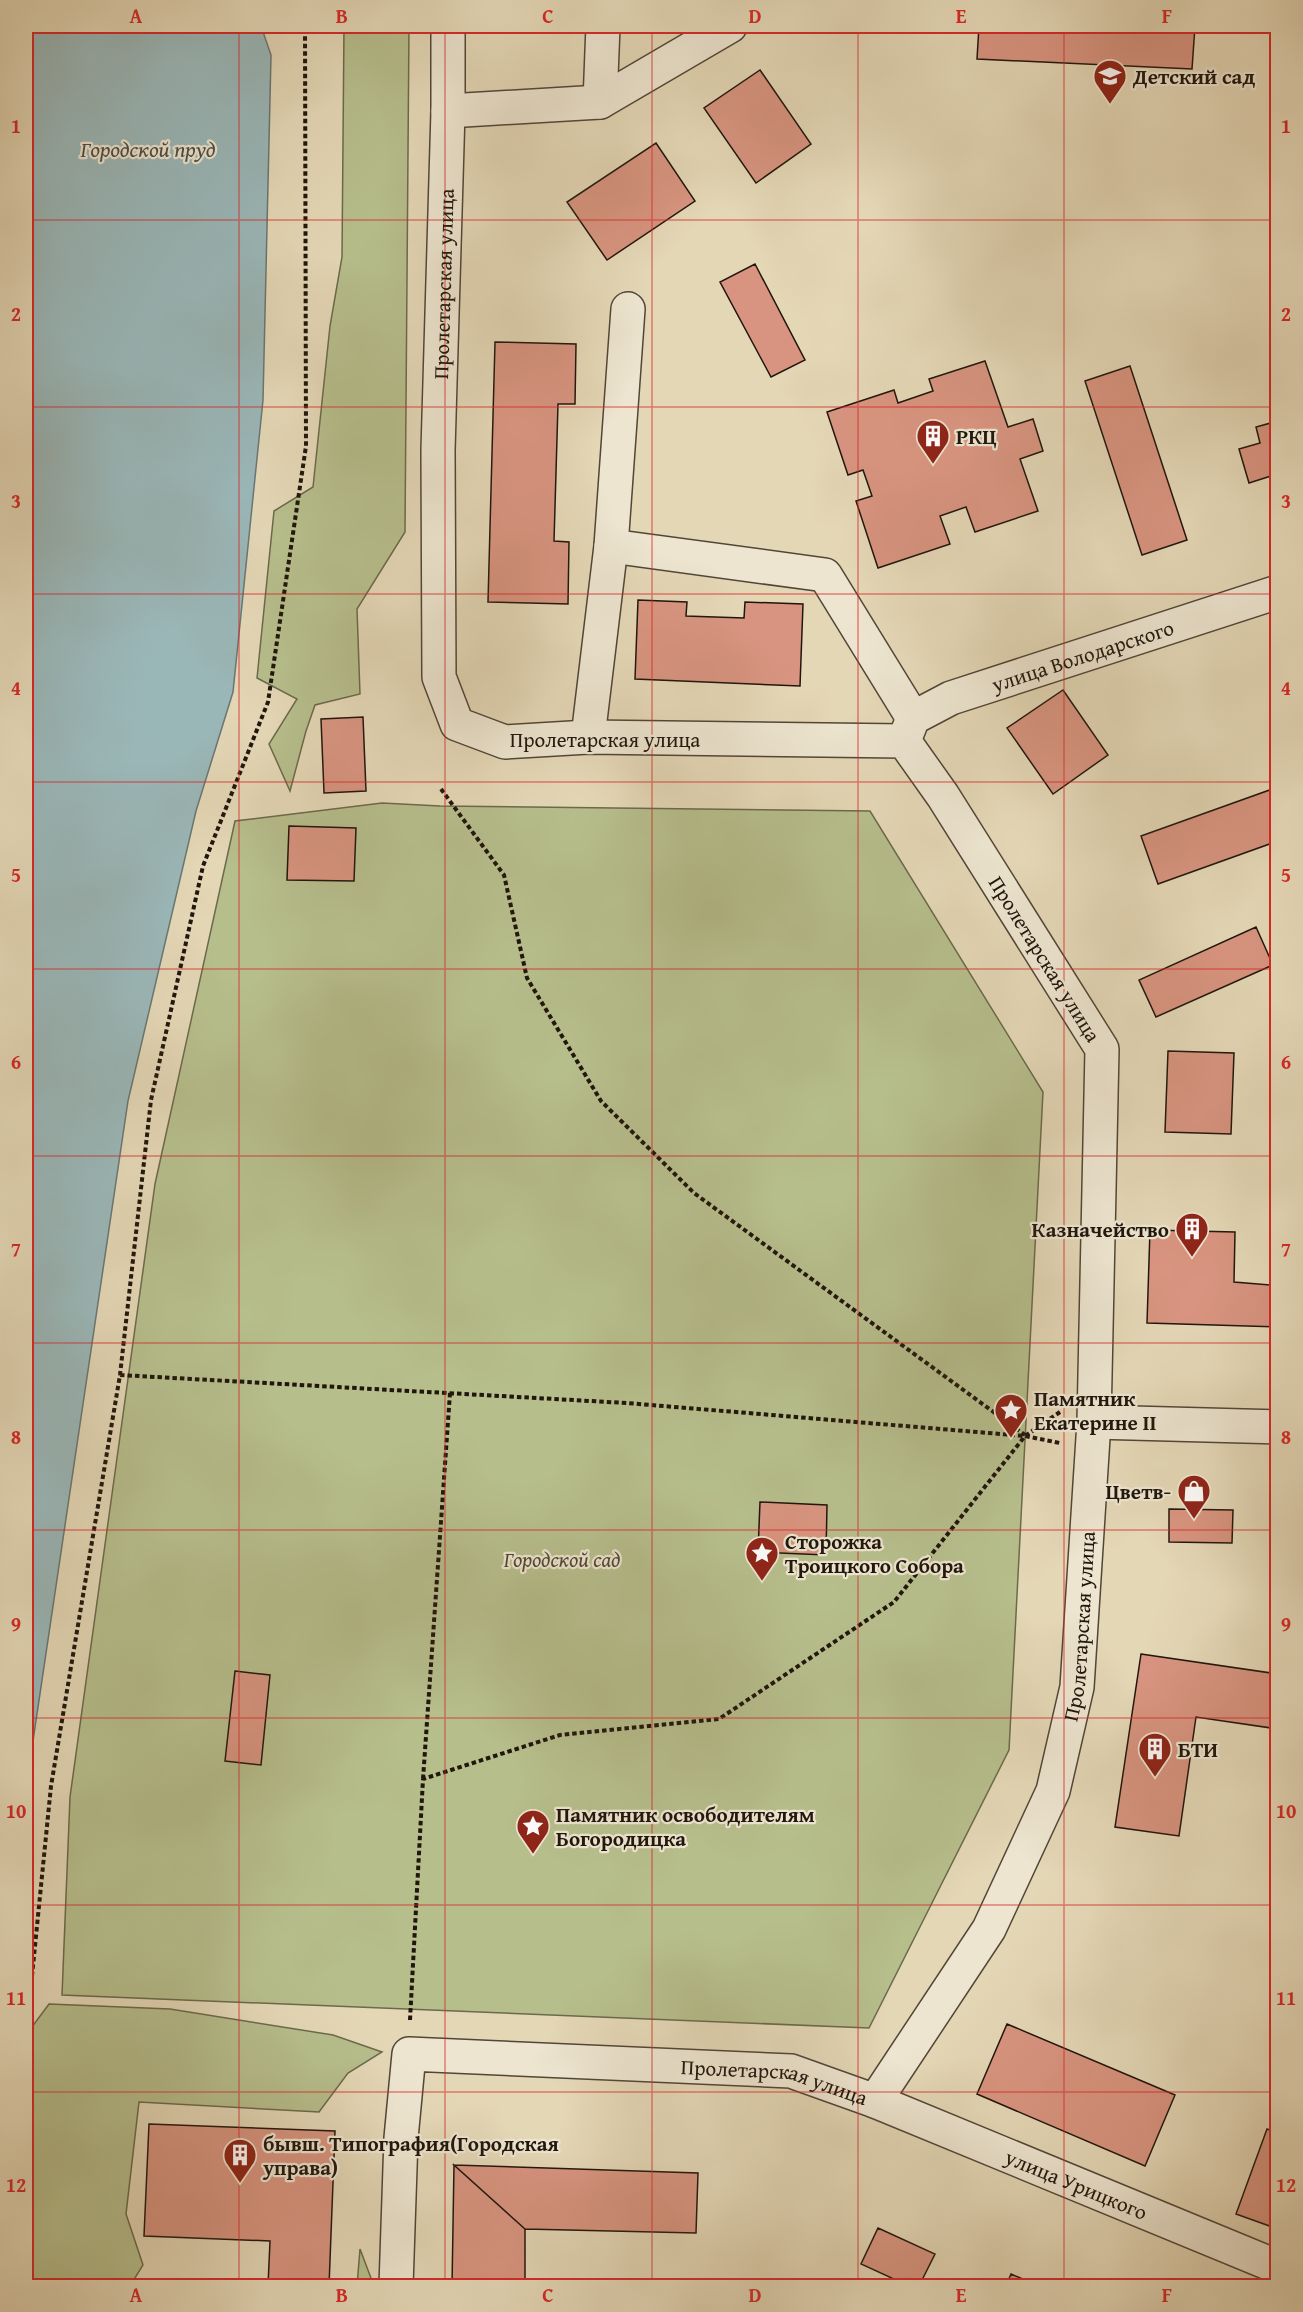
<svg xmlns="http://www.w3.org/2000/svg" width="1303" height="2312" viewBox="0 0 1303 2312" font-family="'Gentium Book Plus',serif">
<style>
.green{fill:#b6be8c;stroke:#6b6a4c;stroke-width:1.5}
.water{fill:#9ab7b8;stroke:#697774;stroke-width:1.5}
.building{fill:#d89480;stroke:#20160d;stroke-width:1.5}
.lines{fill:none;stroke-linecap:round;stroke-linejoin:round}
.minor-casing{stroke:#514637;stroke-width:36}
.path{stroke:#20160d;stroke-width:4;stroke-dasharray:4.5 3;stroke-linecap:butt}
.minor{stroke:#ede5d0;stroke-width:33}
.grid{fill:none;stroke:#d62828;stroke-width:1.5;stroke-opacity:0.55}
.labels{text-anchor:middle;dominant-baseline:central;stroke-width:4.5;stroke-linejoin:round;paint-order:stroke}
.poi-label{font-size:21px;font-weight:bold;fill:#20160d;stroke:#ede5d0;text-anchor:start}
.street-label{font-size:21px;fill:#20160d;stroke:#ede5d0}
.park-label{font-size:21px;font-style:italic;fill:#4d4833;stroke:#ede5d0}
.water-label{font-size:22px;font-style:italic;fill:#4b4e49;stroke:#ede5d0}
.neatline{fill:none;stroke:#d62828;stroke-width:2}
.grid-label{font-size:20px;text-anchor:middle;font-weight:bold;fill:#d62828}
</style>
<rect width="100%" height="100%" fill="#e4d7b6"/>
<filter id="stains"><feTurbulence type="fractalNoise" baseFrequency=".00333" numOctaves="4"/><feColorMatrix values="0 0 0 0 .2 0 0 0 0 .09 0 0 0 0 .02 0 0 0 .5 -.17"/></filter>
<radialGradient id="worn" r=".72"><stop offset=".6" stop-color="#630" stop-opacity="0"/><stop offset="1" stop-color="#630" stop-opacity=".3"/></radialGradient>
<path class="green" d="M344 26H409L405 532 357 609 360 694 315 705 306 731 290 791 269 744 297 699 257 678 274 511 313 487 330 326 342 257Z
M382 803 440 806 870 811 1043 1092 1009 1750 869 2028 62 1995 70 1797 155 1184 235 821Z
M49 2004 170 2009 333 2035 382 2052 348 2073 319 2112 139 2102 126 2214 143 2265 130 2286H26V2035Z
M360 2249 374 2286H357Z"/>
<path class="water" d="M26 26H261L271 55 263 400 233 692 196 811 128 1101 26 1788Z"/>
<path class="building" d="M979 26H1195L1192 69 977 59Z
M760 70 811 144 756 183 704 108Z
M656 143 695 201 607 260 567 202Z
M755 264 805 360 771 377 720 282Z
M495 342 576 344 575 404H558L554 541 569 542 568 604 488 602Z
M985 361 1008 427 1033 419 1043 451 1020 459 1038 511 975 532 966 507 940 516 950 544 878 568 856 501 872 496 863 470 848 475 827 412 894 390 898 403 933 391 929 379Z
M1130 366 1187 540 1142 555 1085 381Z
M1278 421V496L1271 476 1249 483 1239 449 1260 443 1256 427Z
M638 600 687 602 686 616 744 618 745 602 803 604 800 686 635 679Z
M1063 690 1108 755 1053 794 1007 728Z
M363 717 366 791 324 793 321 719Z
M1278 787V841L1158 884 1141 836Z
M289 826 356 828 354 881 287 880Z
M1256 927 1273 965 1156 1017 1139 980Z
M1168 1051 1234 1053 1231 1134 1165 1132Z
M1150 1230 1235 1232 1234 1282 1270 1285 1274 1233 1278 1234V1327L1147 1323Z
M1271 1501H1278V1525H1271Z
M760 1502 827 1505 826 1555 758 1552Z
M1169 1509 1233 1510 1232 1543 1169 1542Z
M1141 1654 1278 1674V1729L1196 1717 1179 1836 1115 1827Z
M235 1671 270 1675 261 1765 225 1761Z
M1007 2024 1175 2095 1145 2166 977 2094Z
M149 2124 335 2131 329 2286H268L270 2241 144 2236Z
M1267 2129 1278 2133V2229L1236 2214Z
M454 2165 698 2173 696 2233 525 2229Z
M454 2165 525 2229V2286H452Z
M878 2228 935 2254 919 2286H909L861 2264Z
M1011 2274 1039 2286H1006Z"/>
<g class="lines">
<g class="minor-casing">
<g id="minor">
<path d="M600 102 603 26"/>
<path d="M448 111 600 102 730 26"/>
<path d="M611 546 825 575 913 718"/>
<path d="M588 737 611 546 628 309"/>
<path id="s1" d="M904 741 913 718 951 698 1278 592"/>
<path d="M1094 1422 1278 1427"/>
<path id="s2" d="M875 2101 1278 2267"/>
<path id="s3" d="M396 2286 401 2138 409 2054 791 2071 875 2101 989 1929 1053 1791 1077 1687 1094 1422 1102 1049 943 796 904 741 588 737 505 742 457 724 439 677 438 450 448 111V26"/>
</g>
</g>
<path class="path" d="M441 789 504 875 527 978 601 1101 694 1193 1025 1435
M120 1375 627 1403 1025 1436 1060 1443
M423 1779 450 1393
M410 2020 423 1779 560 1735 719 1719 894 1602 1025 1436 1060 1412
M26 2036 51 1786 120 1375 151 1100 203 866 268 702 306 446 305 26"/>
<use href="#minor" class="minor"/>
</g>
<path class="grid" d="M239 26V2286M445 26V2286M652 26V2286M858 26V2286M1064 26V2286M26 220H1278M26 407H1278M26 594H1278M26 782H1278M26 969H1278M26 1156H1278M26 1343H1278M26 1530H1278M26 1718H1278M26 1905H1278M26 2092H1278"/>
<defs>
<g id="school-pin" transform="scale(1.725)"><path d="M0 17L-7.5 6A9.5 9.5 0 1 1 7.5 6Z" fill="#8f2418" stroke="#ede5d0"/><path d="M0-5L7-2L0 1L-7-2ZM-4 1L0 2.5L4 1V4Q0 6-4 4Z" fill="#fff"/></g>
<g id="building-pin" transform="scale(1.725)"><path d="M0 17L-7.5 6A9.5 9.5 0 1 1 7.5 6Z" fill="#8f2418" stroke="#ede5d0"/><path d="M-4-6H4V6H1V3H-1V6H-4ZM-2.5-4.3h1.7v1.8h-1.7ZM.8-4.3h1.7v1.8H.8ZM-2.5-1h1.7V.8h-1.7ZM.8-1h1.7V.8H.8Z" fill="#fff"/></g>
<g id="sight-pin" transform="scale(1.725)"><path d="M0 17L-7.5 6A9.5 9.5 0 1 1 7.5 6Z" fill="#8f2418" stroke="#ede5d0"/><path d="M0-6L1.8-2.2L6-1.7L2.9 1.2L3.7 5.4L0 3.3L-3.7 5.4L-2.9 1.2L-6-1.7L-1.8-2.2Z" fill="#fff"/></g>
<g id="shop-pin" transform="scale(1.725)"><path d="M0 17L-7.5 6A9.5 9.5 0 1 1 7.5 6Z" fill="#8f2418" stroke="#ede5d0"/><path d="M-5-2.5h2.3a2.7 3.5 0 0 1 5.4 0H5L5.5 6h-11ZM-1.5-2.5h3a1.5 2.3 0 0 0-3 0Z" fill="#fff"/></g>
</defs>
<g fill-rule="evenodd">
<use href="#school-pin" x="1110" y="76"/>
<use href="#building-pin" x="933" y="436"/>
<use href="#building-pin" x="1192" y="1229"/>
<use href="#sight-pin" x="1011" y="1410"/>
<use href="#shop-pin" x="1194" y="1491"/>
<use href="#sight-pin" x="762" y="1553"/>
<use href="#building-pin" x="1155" y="1749"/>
<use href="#sight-pin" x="533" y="1826"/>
<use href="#building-pin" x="240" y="2155"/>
</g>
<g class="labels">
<g class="poi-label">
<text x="1133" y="76">Детский сад</text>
<text x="956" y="436">РКЦ</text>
<text x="1169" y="1229" text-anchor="end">Казначейство</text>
<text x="1034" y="1398">Памятник<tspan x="1034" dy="24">Екатерине II</tspan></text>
<text x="1171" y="1491" text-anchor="end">Цветв-</text>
<text x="785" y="1541">Сторожка<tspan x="785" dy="24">Троицкого Собора</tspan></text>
<text x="1178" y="1749">БТИ</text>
<text x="556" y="1814">Памятник освободителям<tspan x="556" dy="24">Богородицка</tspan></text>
<text x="263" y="2143">бывш. Типография(Городская<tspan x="263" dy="24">управа)</tspan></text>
</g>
<g class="street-label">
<text stroke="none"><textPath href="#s3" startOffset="3068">Пролетарская улица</textPath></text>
<text stroke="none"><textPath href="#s1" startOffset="206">улица Володарского</textPath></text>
<text x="605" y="739">Пролетарская улица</text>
<text transform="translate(1045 959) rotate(58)">Пролетарская улица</text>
<text stroke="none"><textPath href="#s3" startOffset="1230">Пролетарская улица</textPath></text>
<text stroke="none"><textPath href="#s3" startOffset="600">Пролетарская улица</textPath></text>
<text stroke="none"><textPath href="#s2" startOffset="218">улица Урицкого</textPath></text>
</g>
<g class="park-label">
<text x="562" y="1559">Городской сад</text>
</g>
<g class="water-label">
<text x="148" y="149">Городской пруд</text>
</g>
</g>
<rect width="1303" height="2312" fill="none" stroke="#e4d7b6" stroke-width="66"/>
<rect x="33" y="33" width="1237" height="2246" class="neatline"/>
<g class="grid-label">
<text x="136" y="23">A</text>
<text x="342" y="23">B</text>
<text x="548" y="23">C</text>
<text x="755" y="23">D</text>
<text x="961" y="23">E</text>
<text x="1167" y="23">F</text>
<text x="16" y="133">1</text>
<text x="1286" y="133">1</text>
<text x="16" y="321">2</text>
<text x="1286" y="321">2</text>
<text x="16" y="508">3</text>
<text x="1286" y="508">3</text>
<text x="16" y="695">4</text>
<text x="1286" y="695">4</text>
<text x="16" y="882">5</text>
<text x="1286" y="882">5</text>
<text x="16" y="1069">6</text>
<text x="1286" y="1069">6</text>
<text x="16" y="1256">7</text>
<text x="1286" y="1256">7</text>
<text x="16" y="1444">8</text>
<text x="1286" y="1444">8</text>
<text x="16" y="1631">9</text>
<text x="1286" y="1631">9</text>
<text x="16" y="1818">10</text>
<text x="1286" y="1818">10</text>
<text x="16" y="2005">11</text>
<text x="1286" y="2005">11</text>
<text x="16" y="2192">12</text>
<text x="1286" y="2192">12</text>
<text x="136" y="2302">A</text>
<text x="342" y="2302">B</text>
<text x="548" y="2302">C</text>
<text x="755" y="2302">D</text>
<text x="961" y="2302">E</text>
<text x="1167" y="2302">F</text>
</g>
<rect width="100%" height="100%" filter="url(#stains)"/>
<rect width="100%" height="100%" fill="url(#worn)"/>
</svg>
